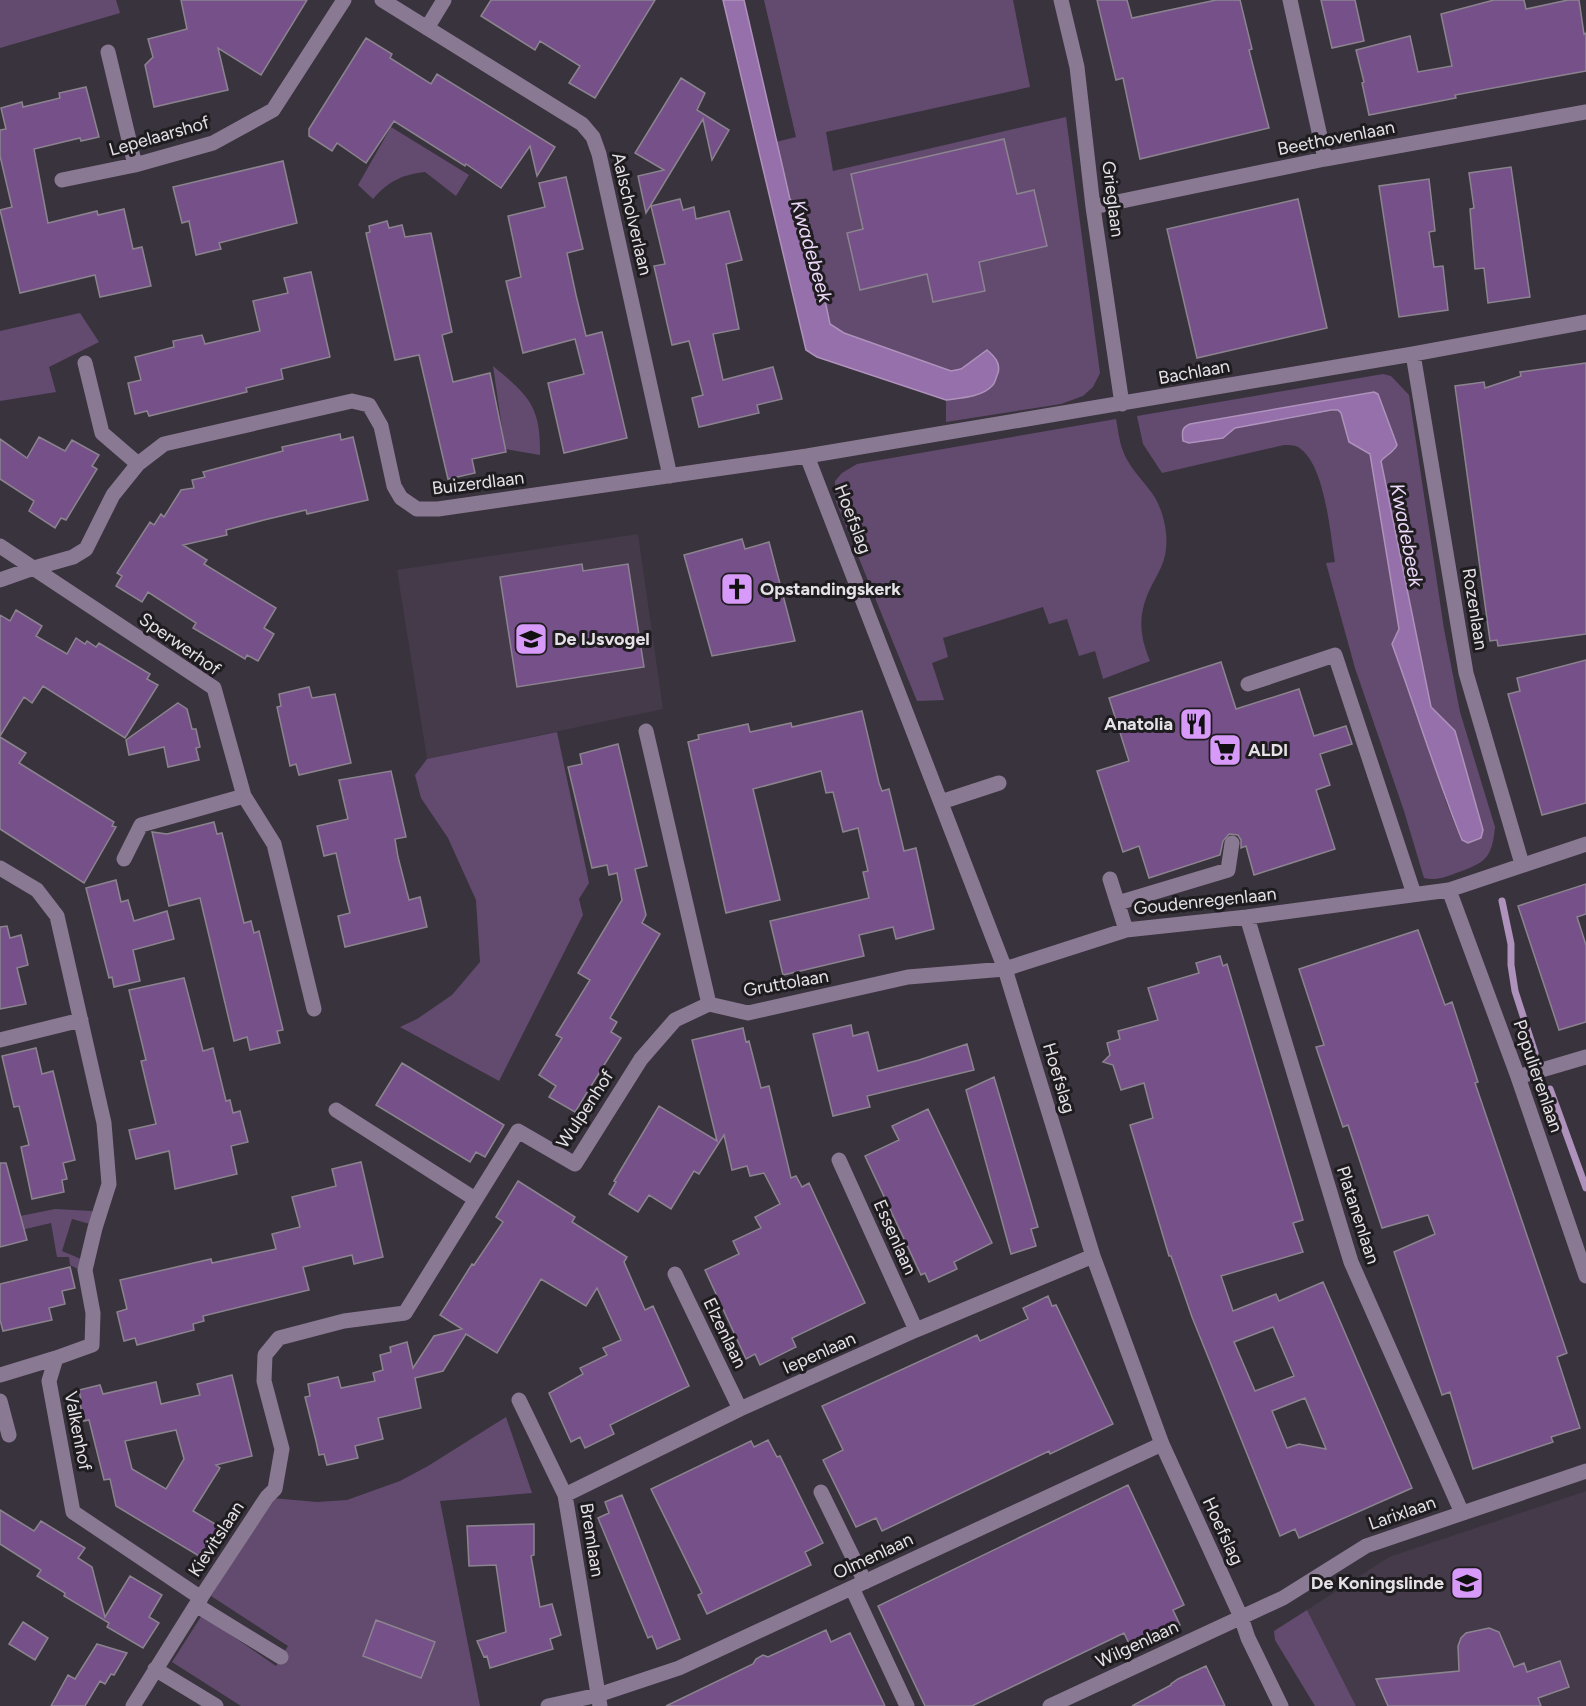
<svg xmlns="http://www.w3.org/2000/svg" width="1586" height="1706" viewBox="0 0 1586 1706" font-family="Figtree,sans-serif">
<style>
.built{fill:#443a49}
.green{fill:#634b6f;fill-rule:evenodd}
.water{fill:#9670aa;stroke:#ae92bc;stroke-width:1.5}
.lines{fill:none;stroke-linecap:round;stroke-linejoin:round}
.stream{stroke:#ae92bc;stroke-width:7}
.building{fill:#765189;stroke:#8b848f;stroke-width:1.5;fill-rule:evenodd}
.minor{stroke:#8a7993;stroke-width:15}
.labels{text-anchor:middle;dominant-baseline:central;stroke-width:6;stroke-linejoin:round;paint-order:stroke}
.street-label{font-size:18px;fill:#e5e1e7;stroke:#1f1c20}
.poi-label{font-size:18px;font-weight:bold;fill:#e5e1e7;stroke:#1f1c20;text-anchor:start}
.water-label{font-size:20px;font-style:italic;fill:#edd8f9;stroke:#1f1c20}
</style>
<rect width="100%" height="100%" fill="#39333d"/>
<path class="built" d="M638 534 663 709 427 759 397 570Z
M1586 1491V1706H1356L1307 1610 1389 1557Z"/>
<path class="green" d="M0 0H116L120 13 0 48Z
M764 0H1013L1030 87 826 132 833 171 1066 117 1100 373 1093 387 1083 396 1061 404 946 422V400L984 391 993 386 986 350 961 369 951 371 844 333 830 324 809 225 791 199 776 142 796 137Z
M391 127 469 175 456 196 425 172C401 175 389 181 373 199L358 185Z
M80 313 99 342 49 367 56 392 0 401V331Z
M493 366C529 396 541 406 540 455L505 449Z
M1383 374 1391 376 1409 395 1444 629 1460 712 1495 827C1492 859 1485 863 1456 873 1446 877 1435 881 1424 878L1404 811 1355 668 1326 563 1335 562C1330 533 1325 463 1298 447 1294 445 1288 445 1284 445L1162 473 1143 444 1137 416ZM1378 394 1395 450 1386 455 1381 461 1431 707 1455 731 1461 840 1446 802 1394 639 1398 635 1399 629 1370 454 1349 442 1341 413 1338 410 1235 428Z
M1116 419C1118 429 1119 441 1123 451 1129 468 1144 481 1154 496 1163 511 1168 531 1166 549 1165 561 1159 572 1153 583 1138 611 1138 632 1150 661L1103 679 1095 651 1079 656 1067 619 1049 624 1043 607 943 638 948 657 932 663 944 700 917 701 836 502 835 481 842 473 857 464Z
M557 732 589 883 579 899 583 915 499 1081 400 1027 417 1019 452 995 480 962 476 900 448 838 421 798 415 775 427 759Z
M55 1209 92 1211 93 1218 90 1224 72 1219 62 1251 81 1259 78 1269 70 1265 69 1257H57L51 1223 0 1235V1215L5 1219Z
M506 1417 532 1493 440 1501 480 1706H241L172 1662 202 1615 276 1666 288 1646 211 1596 272 1498 317 1502 347 1500 400 1481 428 1466Z
M1307 1610 1356 1706H1315L1275 1640 1274 1631Z"/>
<path class="water" d="M723 0H744L790 199 809 225 830 324 844 333 951 371 961 369 987 350C994 356 1001 363 998 373 996 377 995 384 992 386 982 397 960 398 946 400L817 357 806 350Z
M1374 392 1378 394 1397 445C1394 452 1386 455 1381 461L1431 707 1455 731 1483 830 1481 838 1468 843 1462 840C1436 776 1416 709 1392 644L1399 629 1370 454 1349 442 1341 413 1338 410H1332L1235 428 1223 438 1189 443 1183 441C1182 432 1181 428 1190 424Z"/>
<g class="lines">
<path class="stream" d="M1502 901 1511 944V965L1515 991 1535 1053
M1550 1089 1586 1188"/>
</g>
<path class="building" d="M181 0H307L261 75 218 48 228 90 154 107 145 65 153 57 148 39 187 29Z
M491 0H655L595 98 569 83 580 66 540 41 535 50 481 16Z
M1097 0H1127L1132 18 1216 0H1240L1252 49 1249 50 1269 128 1140 159 1123 78 1116 80Z
M1321 0H1355L1364 41 1332 48Z
M1494 0H1524L1526 9 1568 0H1579L1584 34 1586 33V71L1455 95 1456 98 1369 115 1362 83 1364 82 1356 50 1410 36 1418 72 1452 66 1441 14Z
M366 38 392 54 390 58 431 84 437 74 555 147 537 176 530 146 501 188 466 164 465 166 394 121 366 163 337 143 332 151 309 136V129Z
M681 78 705 93 697 110 729 130 712 160 703 119 646 213 638 176 664 170 635 153Z
M86 87 99 137 81 141 80 138 34 149 48 223 97 211 98 215 124 209 133 249 142 247 151 286 100 297 95 275 20 293 0 210 12 207 0 156V130L6 129 1 108 22 102 23 107 60 98 59 93Z
M1004 139 1017 194 1034 190 1047 246 979 262 985 291 933 302 927 274 860 290 847 233 863 229 851 174Z
M283 161 297 223 219 243 221 249 196 255 189 221 182 223 173 187Z
M1511 167 1530 297 1488 303 1484 268 1475 269 1470 209 1474 208 1469 173Z
M566 177 583 249 567 253 576 295 586 336 602 332 627 438 564 453 548 383 584 374 575 339 523 353 506 281 521 277 508 216 545 207 539 183Z
M1429 179 1435 231 1429 232 1434 267 1443 266 1448 310 1399 317 1379 186Z
M680 199 683 210 694 207 696 219 729 211 742 260 726 264 739 329 713 334 723 380 773 367 782 399 757 405 759 413 699 427 692 398 703 395 689 341 672 345 654 266 665 264 651 206Z
M1298 199 1327 328 1197 358 1167 229Z
M387 221 389 228 402 225 405 237 431 233 452 332 442 335 453 382 490 373 506 452 472 459 475 473 448 479 419 355 395 360 366 233 370 232 369 226Z
M311 272 330 357 281 369 283 379 246 388 247 392 149 416 147 411 135 414 128 383 141 380 135 357 174 347 173 341 202 335 205 344 260 331 253 301 288 293 284 278Z
M1586 363V634L1498 646 1497 640 1490 641 1455 386 1484 382 1485 388 1521 376 1520 372Z
M340 434 341 440 353 437 368 500 307 514 306 510 264 520 226 530 227 535 183 545 207 560 204 564 276 608 264 628 274 634 258 661 247 655 245 659 193 628 196 623 148 592 142 602 116 586 122 576 117 573 150 522 154 525 161 514 164 517 181 490 194 488 192 480 205 477 203 472 283 451 282 447Z
M39 437 65 451 72 440 99 455 92 466 97 469 66 520 61 518 55 528 29 511 34 501 0 479V439L27 458Z
M742 539 745 549 769 542 795 641 712 656 684 555Z
M582 564 583 571 628 564 644 667 517 687 500 577Z
M16 610 42 626 36 636 67 654 76 638 85 644 87 641 96 647 99 643 150 674 147 679 158 685 125 738 43 686 32 703 24 697 0 736V615L10 621Z
M1586 660V803L1542 815 1508 694 1520 691 1517 678Z
M1221 662 1236 709 1299 689 1314 736 1346 726 1352 744 1320 754 1330 785 1316 790 1335 849 1254 875 1246 846 1241 848V840L1238 835 1229 834 1223 841 1220 855 1149 878 1139 846 1123 852 1097 771 1129 761 1109 698Z
M309 687 312 698 335 694 351 763 299 775 296 764 290 766 277 707 281 706 279 694Z
M178 703 187 709 192 729H196L200 747 196 748 199 760 168 767 164 747 129 755 126 740Z
M862 711 879 783 882 791 889 789 904 851 916 848 934 929 896 939 893 927 859 935 864 956 783 975 770 921 869 898 863 872 868 871 858 828 843 832 833 792 826 793 821 771 753 789 780 900 726 913 688 742 699 739 698 735 748 724 750 732 791 723 792 727Z
M0 737 26 753 19 763 114 822 112 826 116 827 84 883 0 829Z
M618 744 647 866 635 869 646 915 642 923 660 934 610 1018 617 1022 611 1032 621 1038 575 1112 549 1097 556 1086 539 1075 562 1038 556 1035 590 980 578 973 622 900 617 873 609 875 607 865 592 868 568 767 582 764 580 754Z
M391 771 406 837 395 839 398 857 409 900 420 897 427 927 345 947 338 916 350 913 346 897 336 853 324 856 317 826 348 819 339 780Z
M214 822 217 834 222 833 244 923 251 921 254 933 259 931 283 1030 277 1031 280 1043 250 1050 247 1037 234 1041 200 898 169 906 152 832 167 834Z
M116 880 121 902 128 900 134 921 167 911 174 939 133 950 140 981 114 987 112 977 109 978 86 888Z
M1586 884V914L1577 917 1586 945V1022L1559 1030 1518 906Z
M7 926 10 938 21 935 24 947 28 965 17 968 26 1004 0 1009V927Z
M1418 930 1445 1005 1452 1002 1478 1082 1475 1083 1567 1353 1557 1357 1580 1428 1551 1437 1553 1442 1473 1469 1450 1392 1442 1395 1394 1252 1435 1234 1428 1215 1382 1228 1348 1125 1343 1127 1316 1047 1324 1045 1299 969Z
M1220 956 1223 966 1227 964 1303 1220 1293 1223 1303 1252 1221 1276 1233 1311 1276 1294 1279 1301 1323 1282 1412 1488 1299 1538 1295 1529 1280 1536 1192 1317 1171 1256H1169L1130 1125 1153 1118 1144 1083 1121 1090 1113 1065 1103 1062 1110 1055 1107 1043 1120 1039 1118 1031 1158 1020 1148 988 1199 973 1196 963ZM1273 1327 1294 1376 1255 1391 1234 1342ZM1305 1398 1326 1449 1299 1444 1287 1448 1272 1411Z
M184 978 203 1051 213 1048 226 1101 230 1100 233 1113 240 1111 248 1142 231 1146 237 1174 175 1189 169 1151 136 1159 129 1130 156 1124 141 1061 146 1060 129 990Z
M851 1025 853 1036 868 1032 878 1071 919 1060 967 1044 974 1070 867 1096 870 1107 833 1116 813 1034Z
M743 1028 746 1042 749 1041 761 1088 769 1086 791 1178 796 1176 802 1187 809 1183 865 1303 792 1338 796 1347 760 1365 755 1354 746 1359 705 1270 739 1254 733 1241 761 1228 755 1217 780 1204 764 1173 750 1176 747 1166 732 1170 724 1135 699 1174 694 1171 671 1209 649 1195 638 1212 609 1194 616 1182 614 1181 659 1106 717 1141 692 1040Z
M36 1048 42 1074 53 1071 75 1160 63 1163 67 1179 62 1180 64 1192 32 1199 21 1147 29 1145 19 1106 14 1107 2 1056Z
M402 1063 504 1125 485 1157 476 1152 470 1162 376 1105Z
M994 1077 1038 1227 1031 1229 1036 1246 1011 1254 966 1090Z
M928 1109 992 1243 954 1262 957 1269 929 1282 925 1273 921 1275 865 1156 899 1140 892 1126Z
M361 1162 383 1257 354 1264 352 1255 303 1267 309 1290 203 1316 204 1321 193 1324 194 1330 137 1345 135 1338 124 1341 117 1312 127 1309 120 1280 211 1259 212 1263 276 1249 272 1234 300 1227 292 1197 336 1186 332 1169Z
M0 1163H6L27 1240 0 1247Z
M518 1181 575 1217 572 1222 627 1257 624 1262 645 1310 653 1306 689 1386 610 1425 614 1434 585 1448 580 1437 571 1442 549 1393 583 1374 580 1368 607 1355 603 1348 621 1340 597 1288 586 1306 541 1279 497 1353 466 1334 443 1371 415 1378 421 1408 378 1418 383 1439 355 1446 358 1458 327 1465 324 1454 319 1455 316 1441 305 1397 310 1396 308 1384 338 1377 341 1388 375 1381 373 1373 383 1370 380 1355 391 1352 390 1347 407 1342 413 1368 434 1336 462 1329 440 1315 472 1264 474 1265 503 1222 496 1217Z
M70 1267 75 1288 62 1291 65 1304 49 1308 52 1320 3 1331 0 1320V1284Z
M1048 1296 1052 1306 1056 1305 1113 1424 1050 1454 1049 1451 882 1531 876 1518 856 1527 823 1460 843 1450 822 1406 977 1335 980 1341 1028 1319 1023 1308Z
M232 1375 252 1456 216 1465 220 1468 193 1511 227 1531 213 1555 203 1549 199 1556 116 1506 110 1479 104 1480 89 1420 84 1421 79 1400H81L79 1390 100 1385 103 1394 156 1382 161 1404 200 1395 197 1384ZM176 1430 184 1459 166 1489 132 1469 125 1441Z
M768 1440 777 1457 780 1456 823 1543 805 1552 811 1565 707 1614 698 1595 702 1593 651 1489 751 1441 754 1447Z
M1128 1485 1184 1605 1173 1610 1180 1625 1131 1648 1124 1633 972 1706H925L878 1606Z
M622 1495 680 1639 657 1649 652 1636 648 1638 598 1518 609 1513 605 1502Z
M0 1510 34 1531 41 1521 85 1548 78 1558 92 1567 105 1617 130 1576 162 1595 149 1617 159 1623 143 1648 107 1627 109 1623 64 1596 65 1593 37 1576 41 1570 0 1544Z
M534 1524V1555L531 1556 540 1607 552 1604 561 1635 550 1639 553 1649 490 1668 487 1656 484 1657 477 1641 506 1632 500 1592 496 1565 469 1566 467 1526Z
M376 1620 435 1642 421 1678 363 1656Z
M23 1622 48 1638 35 1660 9 1644Z
M1489 1628 1499 1632 1514 1667 1524 1663 1527 1672 1560 1661 1569 1687 1538 1698 1541 1706H1388L1376 1679 1459 1671 1458 1646 1461 1638 1466 1633Z
M826 1630 831 1642 850 1633 885 1706H666L753 1664 756 1659 763 1655 768 1657Z
M97 1644 127 1653 114 1675 111 1674 105 1684 100 1681 85 1706H51L68 1675 75 1679Z
M1206 1666 1225 1706H1132L1171 1685V1684L1178 1679Z"/>
<g class="lines">
<path class="minor" d="M382 0 582 124 593 137 599 154 670 476
M1061 0 1077 67 1093 207 1122 404
M1290 0 1325 159
M427 28 444 0
M108 52 135 165
M62 180 135 165 213 143 273 110 344 0
M1093 207 1325 159 1586 112
M1413 354 1466 673 1522 864
M85 363 102 433 138 464
M807 456 1005 969 1093 1256 1162 1444 1241 1617 1248 1638 1281 1706
M0 546 214 688 244 796 274 844 314 1009
M0 580 34 568 73 557 86 549 113 495 138 464 164 444 352 401 369 405 381 426 394 486 401 498 417 509H438L807 456 1413 354 1586 322
M1248 684 1335 655 1414 894
M646 731 709 1004 748 1013 908 977 1005 969 1126 930 1247 917 1449 890 1586 844
M941 802 999 783
M124 859 141 825 244 796
M0 868 37 890 57 916 104 1123 109 1184 95 1228 85 1270 93 1313 92 1345 56 1358 49 1381 73 1512 201 1598
M1110 879 1126 930
M1449 890 1518 1077 1586 1276
M1118 903 1228 870 1232 843
M1247 917 1351 1262 1462 1513
M0 1040 81 1020
M1518 1077 1586 1057
M336 1110 475 1199
M839 1160 916 1330
M675 1274 740 1409
M0 1375 56 1358
M519 1400 565 1495 600 1706
M0 1401 9 1435
M821 1492 865 1582
M565 1495 740 1409 916 1330 1093 1256
M852 1588 907 1706
M196 1605 281 1657
M155 1669 216 1706
M133 1706 196 1605 267 1497 275 1489 282 1449 264 1381 265 1355 279 1338 344 1321 405 1313 518 1131 575 1164 641 1059 675 1020 709 1004
M548 1706 598 1695 679 1668 1162 1444
M1050 1706 1283 1598 1366 1546 1586 1471"/>
</g>
<defs>
<g id="church-square" transform="scale(1.725)"><rect x="-9" y="-9" width="18" height="18" rx="4" fill="#d89af8" stroke="#1f1c20"/><path d="M-1.2-6h2.4v3.5h3.3v2.4h-3.3V6h-2.4V-.1h-3.3v-2.4h3.3Z" fill="#111"/></g>
<g id="school-square" transform="scale(1.725)"><rect x="-9" y="-9" width="18" height="18" rx="4" fill="#d89af8" stroke="#1f1c20"/><path d="M0-5L7-2L0 1L-7-2ZM-4 1L0 2.5L4 1V4Q0 6-4 4Z" fill="#111"/></g>
<g id="restaurant-square" transform="scale(1.725)"><rect x="-9" y="-9" width="18" height="18" rx="4" fill="#d89af8" stroke="#1f1c20"/><path d="M-5-6h1v4h1v-4h1v4h1v-4h1v5L-1.5 .5V6h-2V.5L-5-1ZM5-6V6H3V1.5H1.5Q1.5-4 5-6Z" fill="#111"/></g>
<g id="supermarket-square" transform="scale(1.725)"><rect x="-9" y="-9" width="18" height="18" rx="4" fill="#d89af8" stroke="#1f1c20"/><path d="M-6-5.5h2.5l.6 2H6L4.5 2H-2.5L-4.4-4H-6ZM-1.5 3.2a1.3 1.3 0 1 0 .1 0ZM3 3.2a1.3 1.3 0 1 0 .1 0Z" fill="#111"/></g>
</defs>
<g fill-rule="evenodd">
<use href="#church-square" x="737" y="589"/>
<use href="#school-square" x="531" y="639"/>
<use href="#restaurant-square" x="1196" y="724"/>
<use href="#supermarket-square" x="1225" y="750"/>
<use href="#school-square" x="1467" y="1583"/>
</g>
<g class="labels">
<g class="street-label">
<text transform="translate(159 136) rotate(-16)">Lepelaarshof</text>
<text transform="translate(1336 138) rotate(-11)">Beethovenlaan</text>
<text transform="translate(1113 199) rotate(83)">Grieglaan</text>
<text transform="translate(632 214) rotate(77)">Aalscholverlaan</text>
<text transform="translate(1194 372) rotate(-10)">Bachlaan</text>
<text transform="translate(478 483) rotate(-7)">Buizerdlaan</text>
<text transform="translate(853 519) rotate(69)">Hoefslag</text>
<text transform="translate(1475 609) rotate(81)">Rozenlaan</text>
<text transform="translate(180 644) rotate(35)">Sperwerhof</text>
<text transform="translate(1205 901) rotate(-6)">Goudenregenlaan</text>
<text transform="translate(786 983) rotate(-10)">Gruttolaan</text>
<text transform="translate(1538 1076) rotate(71)">Populierenlaan</text>
<text transform="translate(1059 1078) rotate(73)">Hoefslag</text>
<text transform="translate(585 1109) rotate(-57)">Wulpenhof</text>
<text transform="translate(1358 1215) rotate(72)">Platanenlaan</text>
<text transform="translate(895 1237) rotate(66)">Essenlaan</text>
<text transform="translate(725 1333) rotate(64)">Elzenlaan</text>
<text transform="translate(819 1353) rotate(-24)">Iepenlaan</text>
<text transform="translate(78 1431) rotate(79)">Valkenhof</text>
<text transform="translate(1402 1513) rotate(-19)">Larixlaan</text>
<text transform="translate(1223 1531) rotate(65)">Hoefslag</text>
<text transform="translate(216 1539) rotate(-57)">Kievitslaan</text>
<text transform="translate(592 1540) rotate(81)">Bremlaan</text>
<text transform="translate(873 1556) rotate(-25)">Olmenlaan</text>
<text transform="translate(1137 1644) rotate(-25)">Wilgenlaan</text>
</g>
<g class="poi-label">
<text x="760" y="589">Opstandingskerk</text>
<text x="554" y="639">De IJsvogel</text>
<text x="1173" y="724" text-anchor="end">Anatolia</text>
<text x="1248" y="750">ALDI</text>
<text x="1444" y="1583" text-anchor="end">De Koningslinde</text>
</g>
<g class="water-label">
<text transform="translate(812 251) rotate(74)">Kwadebeek</text>
<text transform="translate(1407 535) rotate(79)">Kwadebeek</text>
</g>
</g>
</svg>
